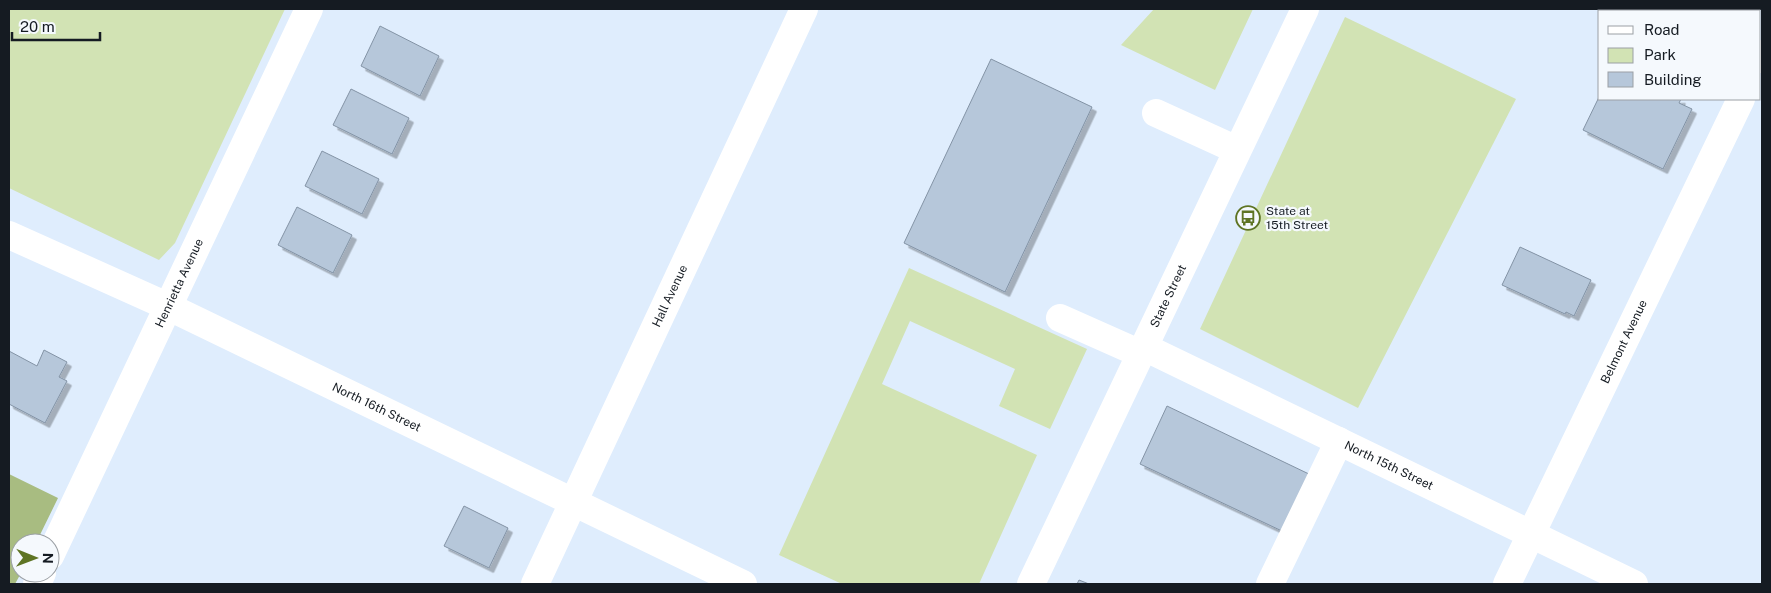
<svg xmlns="http://www.w3.org/2000/svg" width="1771" height="593" viewBox="0 0 1771 593" font-family="'Public Sans',sans-serif">
<style>
.green{fill:#d2e3b4}
.forest{fill:#a8bc81}
.building{fill:#b6c7da;stroke:#8393a5;filter:url(#shadow)}
.lines{fill:none;stroke-linecap:round;stroke-linejoin:round}
.minor{stroke:#fff;stroke-width:28}
.major{stroke:#fff;stroke-width:28}
.labels{text-anchor:middle;dominant-baseline:central;stroke-width:4.5;stroke-linejoin:round;paint-order:stroke}
.poi-label{font-size:12px;fill:#151b22;stroke:#f5f9fd;text-anchor:start}
.street-label{font-size:12px;fill:#151b22;stroke:#f5f9fd}
</style>
<defs>
<filter id="shadow"><feDropShadow dx="4.5" dy="4.5" stdDeviation="0" flood-color="#0004"/></filter>
</defs>
<rect width="100%" height="100%" fill="#dfedfd"/>
<path class="green" d="M9 9H285L175 243 159 260 9 188Z
M1154 9H1253L1215 90 1121 45Z
M1345 17 1516 99 1358 408 1200 329Z
M909 268 1087 349 1050 429 999 406 1015 369 910 321 882 384 1037 455 979 584H842L779 555Z"/>
<path class="forest" d="M9 474 58 498 36 543H20L21 573 15 584H9Z"/>
<path class="building" d="M380 26 439 56 420 96 361 66Z
M991 59 1092 107 1005 292 904 243Z
M351 89 409 118 392 154 333 125Z
M1600 95V99H1681L1679 103 1692 109 1663 169 1583 130Z
M322 151 379 179 362 214 305 186Z
M297 207 352 235 333 273 278 245Z
M1520 247 1591 280 1574 316 1566 312 1565 314 1502 285Z
M44 350 67 362 59 377 67 381 45 423 9 404V351L37 366Z
M1167 406 1311 475 1284 532 1140 464Z
M464 506 508 528 489 568 444 546Z
M1079 580 1089 584H1077Z"/>
<g class="lines">
<g class="minor">
<path d="M1760 59 1762 54"/>
<path d="M1156 113 1237 150"/>
<path id="s1" d="M9 235 167 306 743 584"/>
<path d="M1060 318 1141 354"/>
<path id="s2" d="M1144 347 1634 584"/>
<path id="s3" d="M50 556 309 9"/>
<path d="M37 584 42 573"/>
<path id="s4" d="M535 584 804 9"/>
<path d="M1270 584 1339 441"/>
<path id="s5" d="M1507 584 1741 99"/>
</g>
<path class="major" id="s6" d="M1031 584 1305 9"/>
</g>
<defs>
<g id="bus-ring" transform="scale(1.25)"><circle r="9.5" fill="#f5f9fd" stroke="#5e7424" stroke-width="1.5"/><path d="M-5-6H5V4H4V6H2V4H-2V6H-4V4H-5ZM-3.5-4V0h7V-4ZM-3.5 1.2v1.5H-2V1.2ZM2 1.2v1.5H3.5V1.2Z" fill="#5e7424"/></g>
</defs>
<g fill-rule="evenodd">
<use href="#bus-ring" x="1248" y="218"/>
</g>
<g class="labels">
<g class="poi-label">
<text x="1266" y="211">State at<tspan x="1266" dy="14">15th Street</tspan></text>
</g>
<g class="street-label">
<text stroke="none"><textPath href="#s3" startOffset="302">Henrietta Avenue</textPath></text>
<text stroke="none"><textPath href="#s6" startOffset="319">State Street</textPath></text>
<text stroke="none"><textPath href="#s4" startOffset="318">Hall Avenue</textPath></text>
<text stroke="none"><textPath href="#s5" startOffset="269">Belmont Avenue</textPath></text>
<text stroke="none"><textPath href="#s1" startOffset="406">North 16th Street</textPath></text>
<text stroke="none"><textPath href="#s2" startOffset="272">North 15th Street</textPath></text>
</g>
</g>
<rect width="1771" height="593" fill="none" stroke="#151b22" stroke-width="20"/>
<rect x="1598" y="10" width="162" height="90" fill="#f5f9fd" stroke="#9ba0a5"/>
<rect x="1608" y="26" width="25" height="8" fill="#ffffff" stroke="#9ba0a5"/>
<text x="1644" y="35" font-size="15" fill="#151b22">Road</text>
<rect x="1608" y="48" width="25" height="15" fill="#d2e3b4" stroke="#9ba0a5"/>
<text x="1644" y="60" font-size="15" fill="#151b22">Park</text>
<rect x="1608" y="72" width="25" height="15" fill="#b6c7da" stroke="#9ba0a5"/>
<text x="1644" y="85" font-size="15" fill="#151b22">Building</text>
<g transform="translate(35 558) rotate(91)"><circle r="24" fill="#f5f9fd" stroke="#9ba0a5"/>
<path d="M0-4L9 19L0 12L-9 19Z" fill="#5e7424"/>
<text y="-8" font-size="14" font-weight="bold" text-anchor="middle" fill="#151b22">N</text>
</g>
<path d="M12 32v8h88v-8" fill="none" stroke="#151b22" stroke-width="2.5"/>
<text x="20" y="32" font-size="15" fill="#151b22" stroke="#f5f9fd" stroke-width="4" paint-order="stroke">20 m</text>
</svg>
